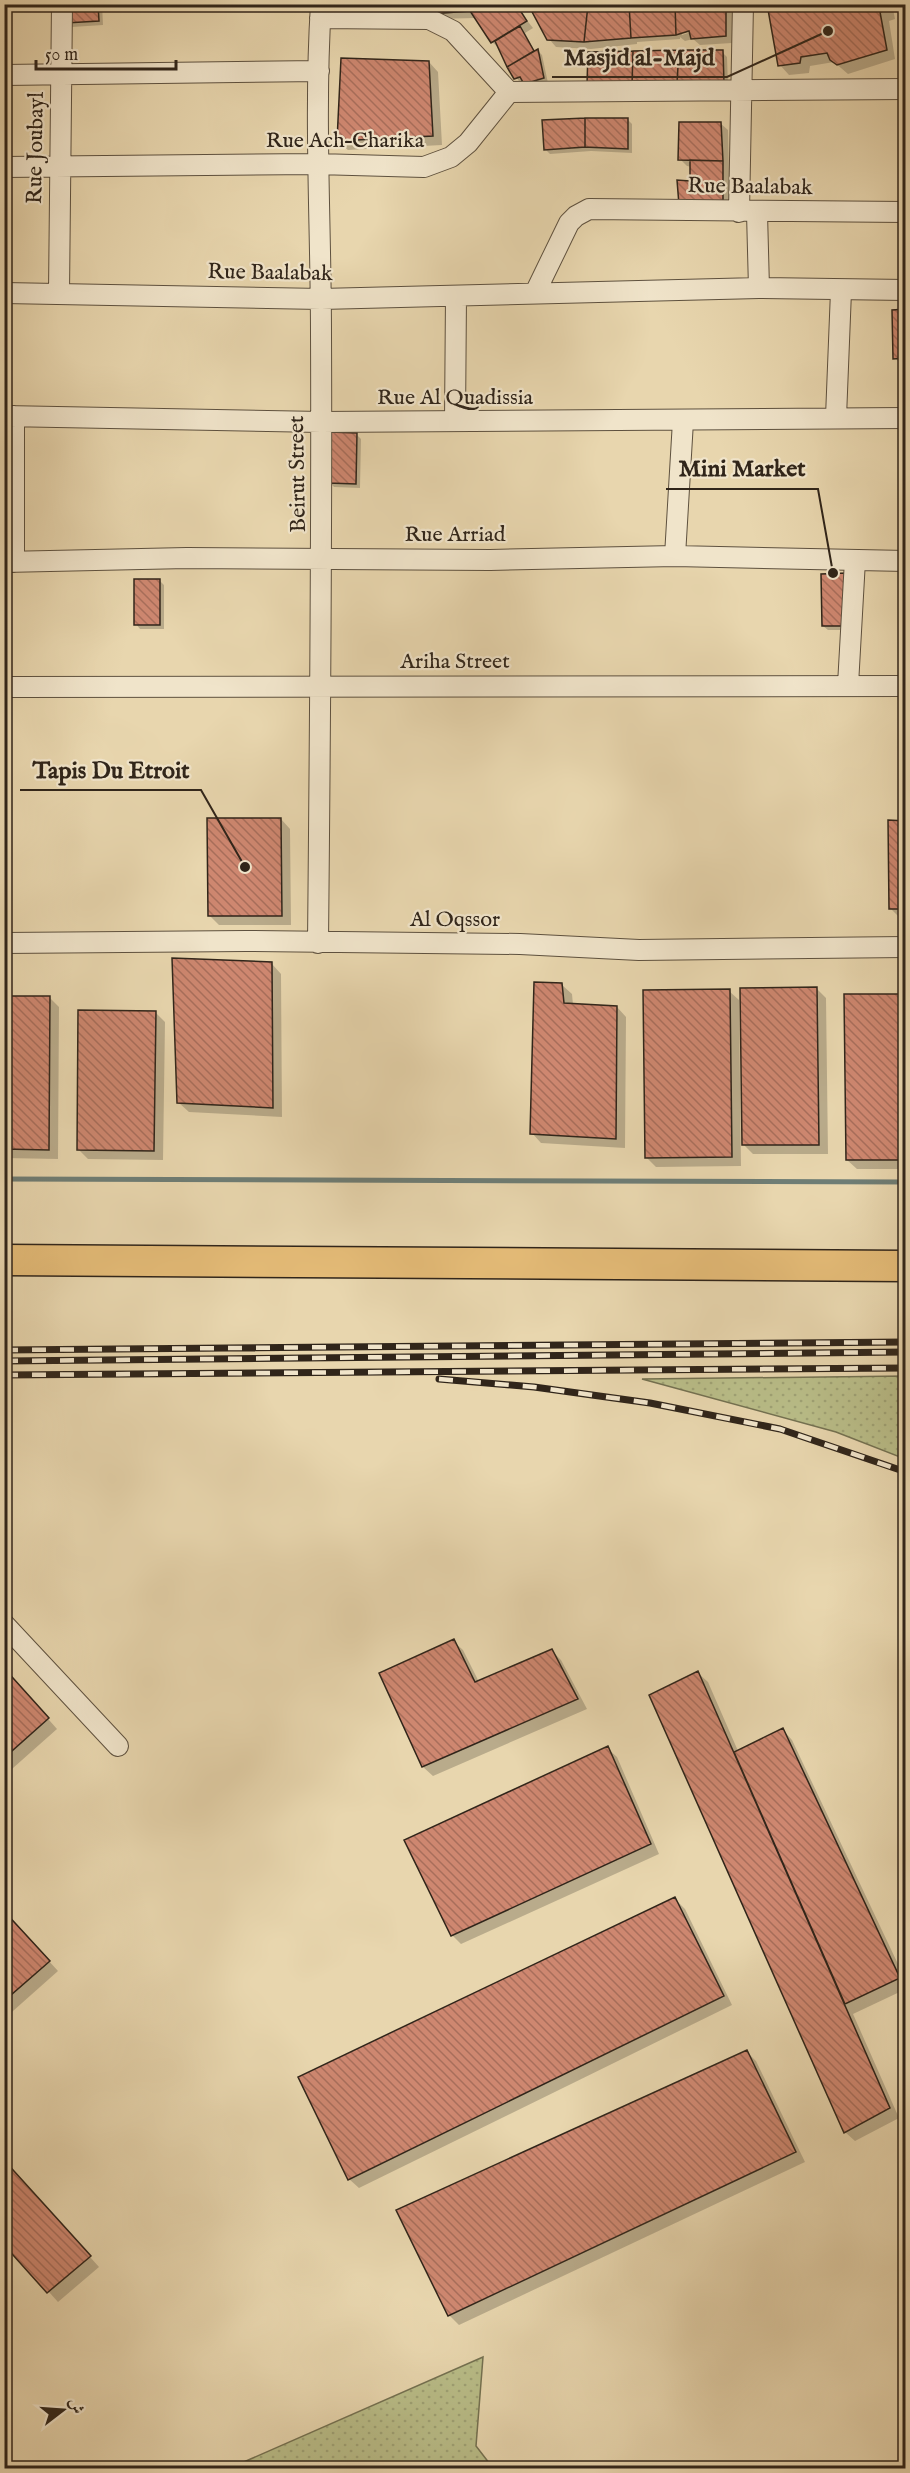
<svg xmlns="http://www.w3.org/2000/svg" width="910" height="2473" viewBox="0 0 910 2473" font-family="'IM FELL English',Amiri,serif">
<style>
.grass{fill:url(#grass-dots);stroke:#747151;stroke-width:1.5}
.shadow{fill:#0003;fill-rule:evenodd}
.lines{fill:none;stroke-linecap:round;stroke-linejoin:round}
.stream{stroke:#6e7d75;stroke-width:5}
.building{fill:url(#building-back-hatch);stroke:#30251a;stroke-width:1.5}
.street-casing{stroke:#5e513f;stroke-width:22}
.primary-casing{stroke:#30251a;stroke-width:33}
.street{stroke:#f0e4ca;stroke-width:20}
.primary{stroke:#e4bb77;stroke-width:30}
.rail-casing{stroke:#30251a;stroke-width:7}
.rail{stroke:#f0e4ca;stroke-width:4.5;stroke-dasharray:14;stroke-linecap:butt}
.labels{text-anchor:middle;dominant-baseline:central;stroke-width:4.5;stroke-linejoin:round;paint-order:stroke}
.street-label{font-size:22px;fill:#30251a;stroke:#f0e4ca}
.leader{fill:none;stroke:#30251a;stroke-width:2}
.callout-dot{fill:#30251a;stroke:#f0e4ca;stroke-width:2}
.callout-label{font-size:24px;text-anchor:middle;font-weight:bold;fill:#30251a;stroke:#f0e4ca;stroke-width:4.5;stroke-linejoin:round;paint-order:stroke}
</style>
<defs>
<pattern id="grass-dots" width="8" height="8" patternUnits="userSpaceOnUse" patternTransform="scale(1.5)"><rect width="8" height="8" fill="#b9bd88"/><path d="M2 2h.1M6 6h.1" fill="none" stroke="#9fa275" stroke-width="1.8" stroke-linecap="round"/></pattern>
<pattern id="building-back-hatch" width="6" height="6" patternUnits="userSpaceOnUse" patternTransform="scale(1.5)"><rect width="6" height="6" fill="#ce8770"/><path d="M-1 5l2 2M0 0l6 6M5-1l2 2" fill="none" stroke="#a86e5b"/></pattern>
</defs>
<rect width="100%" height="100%" fill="#e8d6ae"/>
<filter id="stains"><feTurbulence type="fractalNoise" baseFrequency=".00333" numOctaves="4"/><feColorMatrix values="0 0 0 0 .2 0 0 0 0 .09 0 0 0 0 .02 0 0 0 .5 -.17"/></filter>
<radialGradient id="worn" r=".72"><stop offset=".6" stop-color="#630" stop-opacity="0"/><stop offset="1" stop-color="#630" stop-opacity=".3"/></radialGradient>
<path class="grass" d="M905 1376V1459L836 1432 642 1379Z
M483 2357 476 2446 493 2468H230Z"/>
<path class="shadow" d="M66 4H102L103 25 72 27 67 22Z
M514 4 533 28 525 33 535 52 538 51 542 55 548 83 530 88 524 81 520 83 500 49 492 42 476 18 349 21Z
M530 4H725L733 12 732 43 700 45 693 39 685 41 680 37V39L637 42V44L591 49 556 47 549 39ZM697 30 682 35V32Z
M775 4H892L895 19 889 21 895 59 848 74 834 62 810 66 809 73 789 75 780 65Z
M722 52 727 57 728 87 593 88Z
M429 62 438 72 442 145 348 150 338 141Z
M628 120 632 124V153L591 151 550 154 545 149Z
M720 123 728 130 730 212 692 183V167L687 166 680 159Z
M906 311V365H902L895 358Z
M356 434 361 439 360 488 334 487 330 483Z
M851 579 852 630H828L823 626Z
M159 580 164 585V629H140L136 624Z
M281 819 290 829 291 925H219L209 915Z
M906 822V916H898L890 908Z
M272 964 281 974 282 1117 189 1112 179 1103Z
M562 985 572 994 573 1005 617 1007 626 1017 625 1148 541 1143 532 1133Z
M816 988 826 998 828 1154H753L744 1145Z
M729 991 739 1000 741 1166 656 1167 646 1157Z
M906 995V1169H857L847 1160Z
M4 997 50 998 59 1007 58 1159 4 1158Z
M155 1012 165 1022 163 1160 88 1159 79 1150Z
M453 1641 463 1650 479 1682 552 1651 561 1660 587 1709 433 1776 423 1767Z
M4 1669 57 1729 4 1776Z
M698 1673 708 1682 738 1751 783 1730 792 1740 906 1981V1989L853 2014 899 2118 855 2141 845 2132Z
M607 1748 617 1757 659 1854 461 1944 452 1935Z
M675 1899 685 1909 732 2005 359 2188 349 2179Z
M4 1912 58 1971 4 2019Z
M747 2052 756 2061 805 2162 459 2325 449 2315Z
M4 2161 99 2267 58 2302 4 2242Z"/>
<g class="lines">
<path class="stream" d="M4 1179 906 1182"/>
</g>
<path class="building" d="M65 4H98L99 21 66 23Z
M339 4H386V15L340 14Z
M386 4H431V14L386 15Z
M431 4H474L470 11 431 14Z
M474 4H516L527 21 491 43 470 11Z
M536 4 588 5 584 42 547 40 530 8Z
M629 4 631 38 584 42 588 5Z
M629 4H675L676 35 631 38Z
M675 4H726V36L691 39 689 31 676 35Z
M767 4H885L886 10 880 12 887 50 837 65 830 60 827 53 801 57 800 63 778 66Z
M520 26 534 51 507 67 495 41Z
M538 49 544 78 524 84 520 77 514 79 507 67Z
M679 50H723L724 83H677Z
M679 50 677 83 632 85 633 51Z
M633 51 632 85 587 84 588 52Z
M341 58 429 61 433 136 337 141Z
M585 118V147L544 150 542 120Z
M585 118H628V149L585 147Z
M679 122H721L723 161 678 160Z
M690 160 723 161V205H679L677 180 690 181Z
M906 309V358L893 359 892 310Z
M329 432 357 433 356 484 328 483Z
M847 573 848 626H822L821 574Z
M134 579H160V625H134Z
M207 818H281L282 916H208Z
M888 820 906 821V909H889Z
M172 958 272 962 273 1108 177 1103Z
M534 982 562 983 564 1003 617 1006 616 1139 530 1134Z
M817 987 819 1145H742L740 988Z
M730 989 732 1157 645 1158 643 990Z
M844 994H906V1160H846Z
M4 996H50L49 1150 4 1149Z
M78 1010 156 1011 154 1151 77 1150Z
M454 1639 475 1682 552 1649 578 1699 422 1767 379 1673Z
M4 1668 49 1718 4 1758Z
M698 1671 890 2108 844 2133 649 1695Z
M783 1728 900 1978 845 2004 734 1752Z
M608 1746 651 1844 451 1936 404 1840Z
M675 1897 724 1996 348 2180 298 2077Z
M4 1911 50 1961 4 2001Z
M747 2050 796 2152 448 2316 396 2210Z
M4 2160 91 2256 47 2293 4 2245Z"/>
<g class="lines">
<g class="street-casing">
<path id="street" d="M320 18 429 19 453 31 509 92
M4 75 319 71
M509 92 906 89
M4 167 317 164 424 167 451 157 468 143 509 92
M739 212 743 4
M757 213 759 288
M4 293 321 299 759 288 906 290
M59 293 62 4
M535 293 569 223 576 216 589 209 906 212
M4 416 321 422 906 418
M14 416V562
M836 417 841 291
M455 421 456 296
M675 556 683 421
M4 562 187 558 490 560 675 556 906 561
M848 685 855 560
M4 687 906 686
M4 943 245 941 520 944 639 950 906 947
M318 943C320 740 322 538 321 335 321 224 314 115 321 4
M4 1624 118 1746"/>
</g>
<g class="primary-casing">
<path id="primary" d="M4 1260 906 1266"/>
</g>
<use href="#street" class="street"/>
<use href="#primary" class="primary"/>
<g class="rail-casing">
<path id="rail" d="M4 1350 906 1342
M4 1361 906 1352
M4 1375 906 1368
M439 1379 534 1387 650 1403 780 1429 906 1472"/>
</g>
<use href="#rail" class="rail"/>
</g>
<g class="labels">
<g class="street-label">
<text x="345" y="141">Rue Ach–Charika</text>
<text transform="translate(36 148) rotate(-89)">Rue Joubayl</text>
<text transform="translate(750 187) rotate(1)">Rue Baalabak</text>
<text transform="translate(270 273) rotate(1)">Rue Baalabak</text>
<text x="455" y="398">Rue Al Quadissia</text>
<text transform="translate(298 474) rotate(-91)">Beirut Street</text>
<text x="455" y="535">Rue Arriad</text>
<text x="455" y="662">Ariha Street</text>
<text x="455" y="920">Al Oqssor</text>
</g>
</g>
<path class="leader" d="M828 31L727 77H552M833 573L818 489H666M245 867L201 790H20"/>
<g class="callout-dot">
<circle cx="828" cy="31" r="6"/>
<circle cx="833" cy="573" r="6"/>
<circle cx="245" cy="867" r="6"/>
</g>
<g class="callout-label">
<text x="639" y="65">Masjid al-Majd</text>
<text x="742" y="476">Mini Market</text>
<text x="111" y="778">Tapis Du Etroit</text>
</g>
<rect width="910" height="2473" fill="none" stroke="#e8d6ae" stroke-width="24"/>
<rect x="6" y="6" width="898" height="2461" fill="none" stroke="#30251a" stroke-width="3"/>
<rect x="12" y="12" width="886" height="2449" fill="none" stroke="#30251a" stroke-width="1.5"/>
<g transform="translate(63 2410) rotate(73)" stroke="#f0e4ca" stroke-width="4.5" paint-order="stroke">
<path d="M0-4.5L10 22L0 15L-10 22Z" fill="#30251a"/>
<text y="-9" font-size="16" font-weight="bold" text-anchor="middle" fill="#30251a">ش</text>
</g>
<path d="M36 60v9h140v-9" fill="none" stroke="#30251a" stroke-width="3"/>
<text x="45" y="60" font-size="18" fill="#30251a" stroke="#f0e4ca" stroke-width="4.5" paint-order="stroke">50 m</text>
<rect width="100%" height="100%" filter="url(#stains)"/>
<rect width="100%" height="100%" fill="url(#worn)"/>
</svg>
